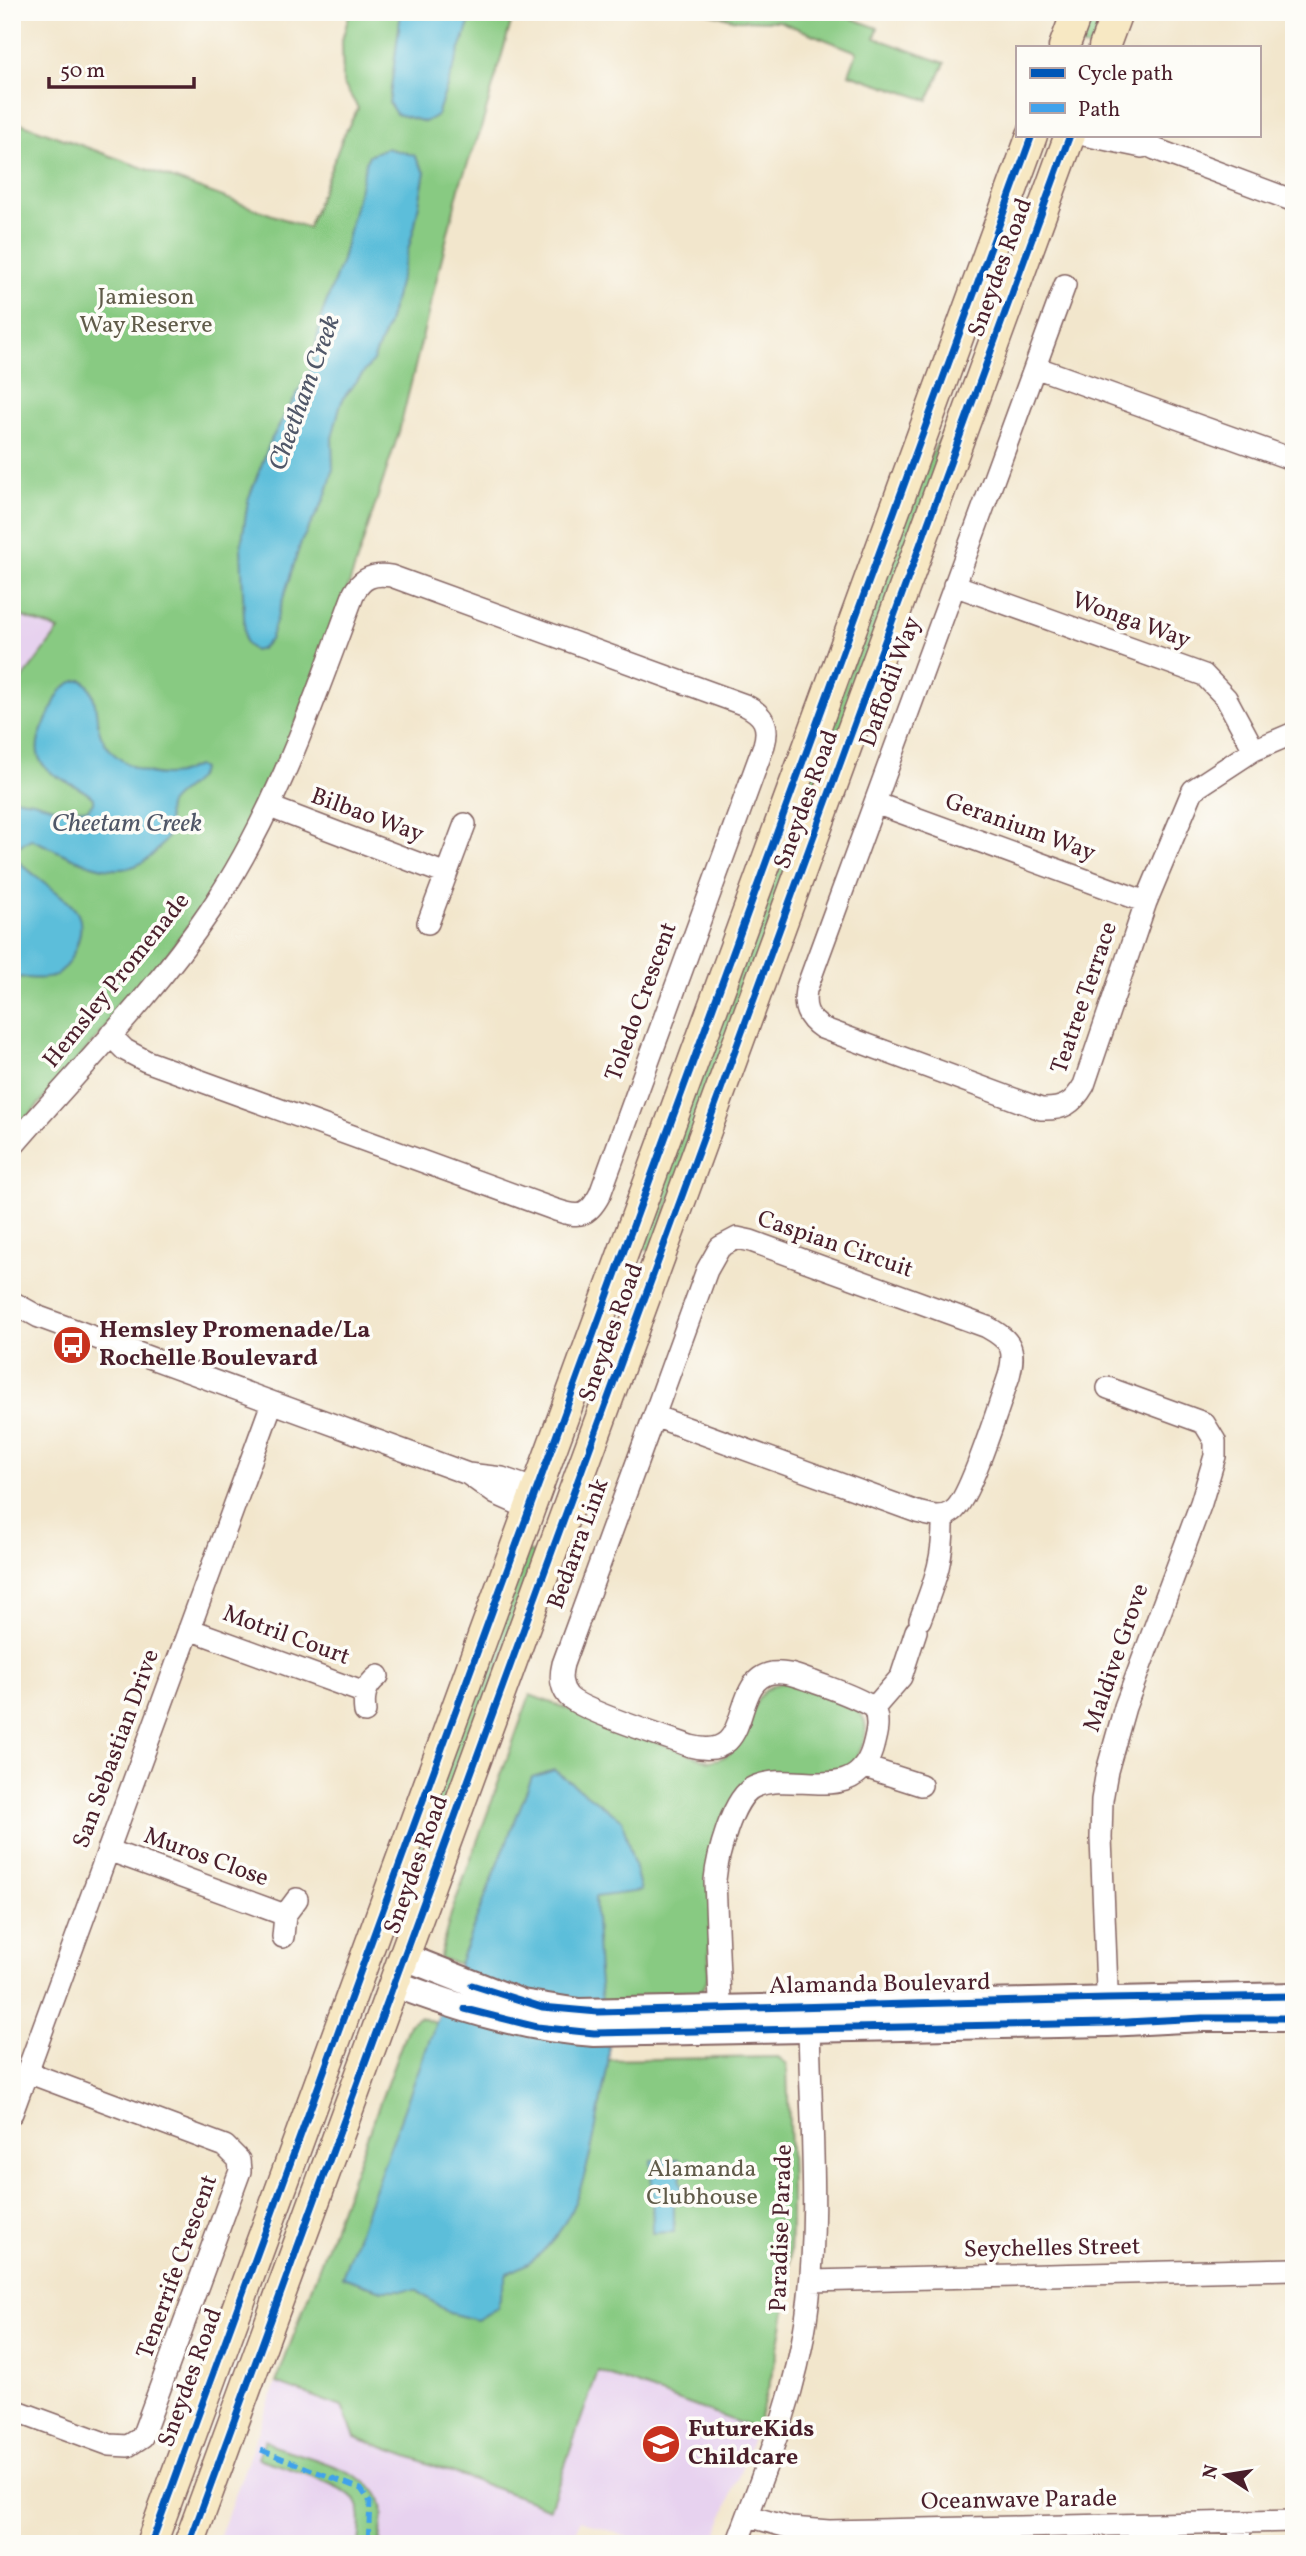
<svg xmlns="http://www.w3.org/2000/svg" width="1306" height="2556" viewBox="0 0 1306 2556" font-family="Vollkorn,serif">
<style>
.built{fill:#e7d2ef}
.green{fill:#88ca82;stroke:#697456;stroke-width:2}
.water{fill:#5cbeda;stroke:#536e82;stroke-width:2}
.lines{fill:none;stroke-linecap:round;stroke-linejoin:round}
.minor-casing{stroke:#856563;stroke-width:24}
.tertiary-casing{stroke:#856563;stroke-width:30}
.secondary-casing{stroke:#856563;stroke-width:33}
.minor{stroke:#fff;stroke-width:21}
.tertiary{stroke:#fff;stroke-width:26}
.secondary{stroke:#f7e8c3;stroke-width:30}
.quiet{stroke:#40a2eb;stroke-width:5;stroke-dasharray:10 5;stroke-linecap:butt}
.cycleway-casing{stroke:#fdfcf7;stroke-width:11}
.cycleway{stroke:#0057b8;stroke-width:7}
.labels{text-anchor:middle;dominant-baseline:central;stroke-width:7;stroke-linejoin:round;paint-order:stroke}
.street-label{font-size:24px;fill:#4a1f2b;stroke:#fdfcf7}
.park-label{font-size:24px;fill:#605b49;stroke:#fdfcf7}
.poi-label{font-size:24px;font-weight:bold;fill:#4a1f2b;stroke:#fdfcf7;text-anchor:start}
.water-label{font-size:26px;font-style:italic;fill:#505768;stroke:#fdfcf7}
</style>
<rect width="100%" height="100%" fill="#fdfcf7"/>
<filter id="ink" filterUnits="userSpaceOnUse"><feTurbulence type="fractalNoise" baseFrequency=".0143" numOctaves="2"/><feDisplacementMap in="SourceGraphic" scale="14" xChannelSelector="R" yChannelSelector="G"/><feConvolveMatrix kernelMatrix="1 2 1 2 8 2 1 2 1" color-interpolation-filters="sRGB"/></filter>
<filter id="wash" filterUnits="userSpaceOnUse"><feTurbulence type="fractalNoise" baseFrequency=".00686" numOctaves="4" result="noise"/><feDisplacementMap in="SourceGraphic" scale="28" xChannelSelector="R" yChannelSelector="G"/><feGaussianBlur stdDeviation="1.57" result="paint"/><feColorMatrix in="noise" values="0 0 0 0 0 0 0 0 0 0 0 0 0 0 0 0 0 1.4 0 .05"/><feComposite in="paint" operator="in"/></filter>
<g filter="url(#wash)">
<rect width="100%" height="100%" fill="#f2e6cc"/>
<path class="built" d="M12 613 59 630 12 693Z
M598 2371 756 2429 713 2544H645L580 2520 571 2544H217L276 2383 342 2407 550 2508Z"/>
<path class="green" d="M350 12H514L480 132 460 184 399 432 350 582 273 783 212 895 149 978 12 1135V693L59 630 12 613V120L308 228 343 137 358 108 343 83 342 40Z
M705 12H834L878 28 875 38 945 63 928 100 849 74 857 52 779 21 736 20Z
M1087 12H1104L1092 47H1074Z
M947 425 953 428 652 1251 637 1245 924 468Z
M525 1550 540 1556 411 1910 395 1904Z
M785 1682C838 1700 897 1703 847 1772L746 1782 709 1949C709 1971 710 1989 691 2001L586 2003 439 1958 451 1914 530 1695 709 1761C758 1757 738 1688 785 1682Z
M419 2017 484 2041 600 2060 778 2057 787 2064C789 2140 795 2218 787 2294 782 2340 770 2385 756 2429L598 2371 550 2508 355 2437 342 2407 276 2383 409 2024Z
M265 2440 273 2446C300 2455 373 2472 381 2501 385 2514 381 2530 380 2544H359C360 2530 364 2512 355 2500 342 2483 280 2466 258 2458Z"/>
<path class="water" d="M401 12H473L437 115 425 122 396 114 389 103Z
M386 148 414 155 425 172 415 225 387 327 373 361 344 397 340 406 332 438 333 469 330 482 324 500 301 542 270 640 261 649 254 651 247 645 245 640 241 547 248 500 271 440 311 369 322 314 342 260 366 162 369 155Z
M82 680C97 688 95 714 99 729 107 760 146 779 177 774 184 772 191 768 197 766L202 769C196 786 179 790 169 804 163 814 175 826 165 840 129 895 78 859 31 839L20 845 13 856C30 875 67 895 78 914 84 926 78 945 72 956 56 986 42 978 12 977V798L33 801 56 808 84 809H88L93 802V798C83 788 71 785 60 778 24 759 39 736 52 708 58 693 64 682 82 680Z
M554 1770 622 1820 641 1891 595 1897C597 1929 597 1961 601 1993 603 2012 608 2032 609 2051 609 2066 604 2084 601 2099 590 2161 575 2251 507 2273L497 2308 477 2320 449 2313 416 2290H382L342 2277 437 2020 532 1777Z
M679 2159 682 2167 680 2181 683 2190 681 2202H674V2232L653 2233 651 2160Z"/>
</g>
<g filter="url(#ink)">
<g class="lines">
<g class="minor-casing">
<path id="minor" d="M1084 135 1142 147
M1129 135 1155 149 1294 201
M1065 285 806 990C803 1007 807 1018 822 1028L1041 1109C1063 1110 1073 1104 1084 1085L1146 902 1193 790 1254 750 1294 733
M1035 367 1294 460
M954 585 1204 675 1226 698 1254 750
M875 803 1146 902
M270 807 446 874
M428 923 465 824
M12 1147C79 1069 153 996 210 911 276 813 313 703 354 593 362 578 373 573 391 576L745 705C763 714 770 725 764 745L600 1194C588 1217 580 1218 556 1210L146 1061 125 1050 110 1035
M737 1238 751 1241 987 1327C1012 1341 1016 1349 1009 1376 1000 1402 970 1499 953 1511 941 1520 929 1515 917 1512L654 1416 707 1270 720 1247Z
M12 1302 39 1317 468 1474 502 1478 537 1490
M654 1416 563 1664C560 1676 560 1686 568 1696 581 1711 666 1737 690 1746 757 1764 728 1681 772 1673 787 1671 801 1678 814 1682 835 1690 855 1696 874 1708
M468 1474 496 1494 530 1509
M920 1620C935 1580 944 1560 943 1516
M189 1629 365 1693
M365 1712C363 1696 365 1686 378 1676
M865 1767 921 1785
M108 1850 285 1915
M283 1937 285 1915 297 1899
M1108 2014 1101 1838 1102 1800 1107 1771 1125 1707 1201 1503 1215 1456V1441L1204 1423 1108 1388
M721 2025 715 1880C717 1858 732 1797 754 1787 793 1769 854 1807 872 1750 876 1735 880 1723 874 1708L901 1677 916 1631
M12 2113 272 1403
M811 2281 1294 2269
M12 2409 110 2445 128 2446 142 2437 240 2171 239 2160 225 2146 27 2072
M748 2516 791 2528 829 2531 1294 2521
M1239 2522 1240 2544
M737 2544C764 2471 795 2398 806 2320 820 2224 811 2125 809 2028"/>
</g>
<g class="tertiary-casing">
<path id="tertiary" d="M405 1957 522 2003 579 2012 1294 1996
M395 1984C459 2008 525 2029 594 2033L1108 2023 1202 2018H1294"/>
</g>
<g class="secondary-casing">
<path id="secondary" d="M1064 47 1077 12
M1104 47 1117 12
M151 2544 1032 135
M189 2544 1070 135"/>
</g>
<use href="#minor" class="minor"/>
<use href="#tertiary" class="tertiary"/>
<use href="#secondary" class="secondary"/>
<path class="quiet" d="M261 2450 361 2489 370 2502 368 2544"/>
<g class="cycleway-casing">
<path id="cycleway" d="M472 1985 542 2007 598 2012 1107 1999 1294 1996
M465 2009 537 2027 594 2033 1108 2023 1202 2018H1294
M151 2544 1032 135
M189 2544 1070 135"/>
</g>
<use href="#cycleway" class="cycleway"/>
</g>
</g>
<defs>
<g id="bus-disc" transform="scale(2.0125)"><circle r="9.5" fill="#c8321e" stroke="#fdfcf7"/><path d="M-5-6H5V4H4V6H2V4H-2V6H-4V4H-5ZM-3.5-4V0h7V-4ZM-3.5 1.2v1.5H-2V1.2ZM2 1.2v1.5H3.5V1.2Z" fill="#fff"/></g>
<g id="school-disc" transform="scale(2.0125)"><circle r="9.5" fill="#c8321e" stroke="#fdfcf7"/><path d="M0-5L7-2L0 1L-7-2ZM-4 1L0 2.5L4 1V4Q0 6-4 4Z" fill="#fff"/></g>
</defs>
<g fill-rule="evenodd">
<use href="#bus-disc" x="72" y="1345"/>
<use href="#school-disc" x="661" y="2444"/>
</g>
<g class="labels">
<g class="street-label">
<text transform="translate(1001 268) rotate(-70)">Sneydes Road</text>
<text transform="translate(1131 621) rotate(20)">Wonga Way</text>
<text transform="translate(891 682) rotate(-70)">Daffodil Way</text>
<text transform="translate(807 800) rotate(-70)">Sneydes Road</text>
<text transform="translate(367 816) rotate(20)">Bilbao Way</text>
<text transform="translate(1020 828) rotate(20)">Geranium Way</text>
<text transform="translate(117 981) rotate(-51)">Hemsley Promenade</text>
<text transform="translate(1085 998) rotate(-71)">Teatree Terrace</text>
<text transform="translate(642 1002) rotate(-70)">Toledo Crescent</text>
<text transform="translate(835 1245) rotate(19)">Caspian Circuit</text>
<text transform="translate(612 1333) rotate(-70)">Sneydes Road</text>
<text transform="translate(579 1544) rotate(-70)">Bedarra Link</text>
<text transform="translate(286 1636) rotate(20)">Motril Court</text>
<text transform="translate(1117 1658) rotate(-71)">Maldive Grove</text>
<text transform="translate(117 1749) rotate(-70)">San Sebastian Drive</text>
<text transform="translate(206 1858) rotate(20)">Muros Close</text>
<text transform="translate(417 1865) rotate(-70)">Sneydes Road</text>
<text transform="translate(880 1985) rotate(-1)">Alamanda Boulevard</text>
<text transform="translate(782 2228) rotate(-88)">Paradise Parade</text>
<text transform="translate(1052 2249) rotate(-1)">Seychelles Street</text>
<text transform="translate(178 2267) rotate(-70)">Tenerrife Crescent</text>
<text transform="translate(191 2378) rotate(-70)">Sneydes Road</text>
<text transform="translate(1019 2501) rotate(-1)">Oceanwave Parade</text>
</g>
<g class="park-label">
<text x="146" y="298">Jamieson<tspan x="146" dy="28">Way Reserve</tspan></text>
<text x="702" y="2170">Alamanda<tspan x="702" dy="28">Clubhouse</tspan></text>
</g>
<g class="poi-label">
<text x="99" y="1331">Hemsley Promenade/La<tspan x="99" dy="28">Rochelle Boulevard</tspan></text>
<text x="688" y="2430">FutureKids<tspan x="688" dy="28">Childcare</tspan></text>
</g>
<g class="water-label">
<text transform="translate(305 393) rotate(-70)">Cheetham Creek</text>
<text x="127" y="824">Cheetam Creek</text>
</g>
</g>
<rect width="1306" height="2556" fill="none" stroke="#fdfcf7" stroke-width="42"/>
<rect x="1016" y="46" width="245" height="91" fill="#fdfcf7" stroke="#b5a4a5" stroke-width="2"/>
<rect x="1030" y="68" width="35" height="10" fill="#0057b8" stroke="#b5a4a5" stroke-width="2"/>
<text x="1078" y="80" font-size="21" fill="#4a1f2b">Cycle path</text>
<rect x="1030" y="103" width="35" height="10" fill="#40a2eb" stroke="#b5a4a5" stroke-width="2"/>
<text x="1078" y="116" font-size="21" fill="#4a1f2b">Path</text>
<g transform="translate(1226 2475) rotate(282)" stroke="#fdfcf7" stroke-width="5" paint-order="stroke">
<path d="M0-5L12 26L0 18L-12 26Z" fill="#4a1f2b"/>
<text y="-10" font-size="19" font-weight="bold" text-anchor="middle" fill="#4a1f2b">N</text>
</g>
<path d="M49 77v10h145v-10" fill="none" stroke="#4a1f2b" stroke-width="3.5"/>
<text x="60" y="77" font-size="21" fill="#4a1f2b" stroke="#fdfcf7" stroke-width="5" paint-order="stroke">50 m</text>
</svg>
